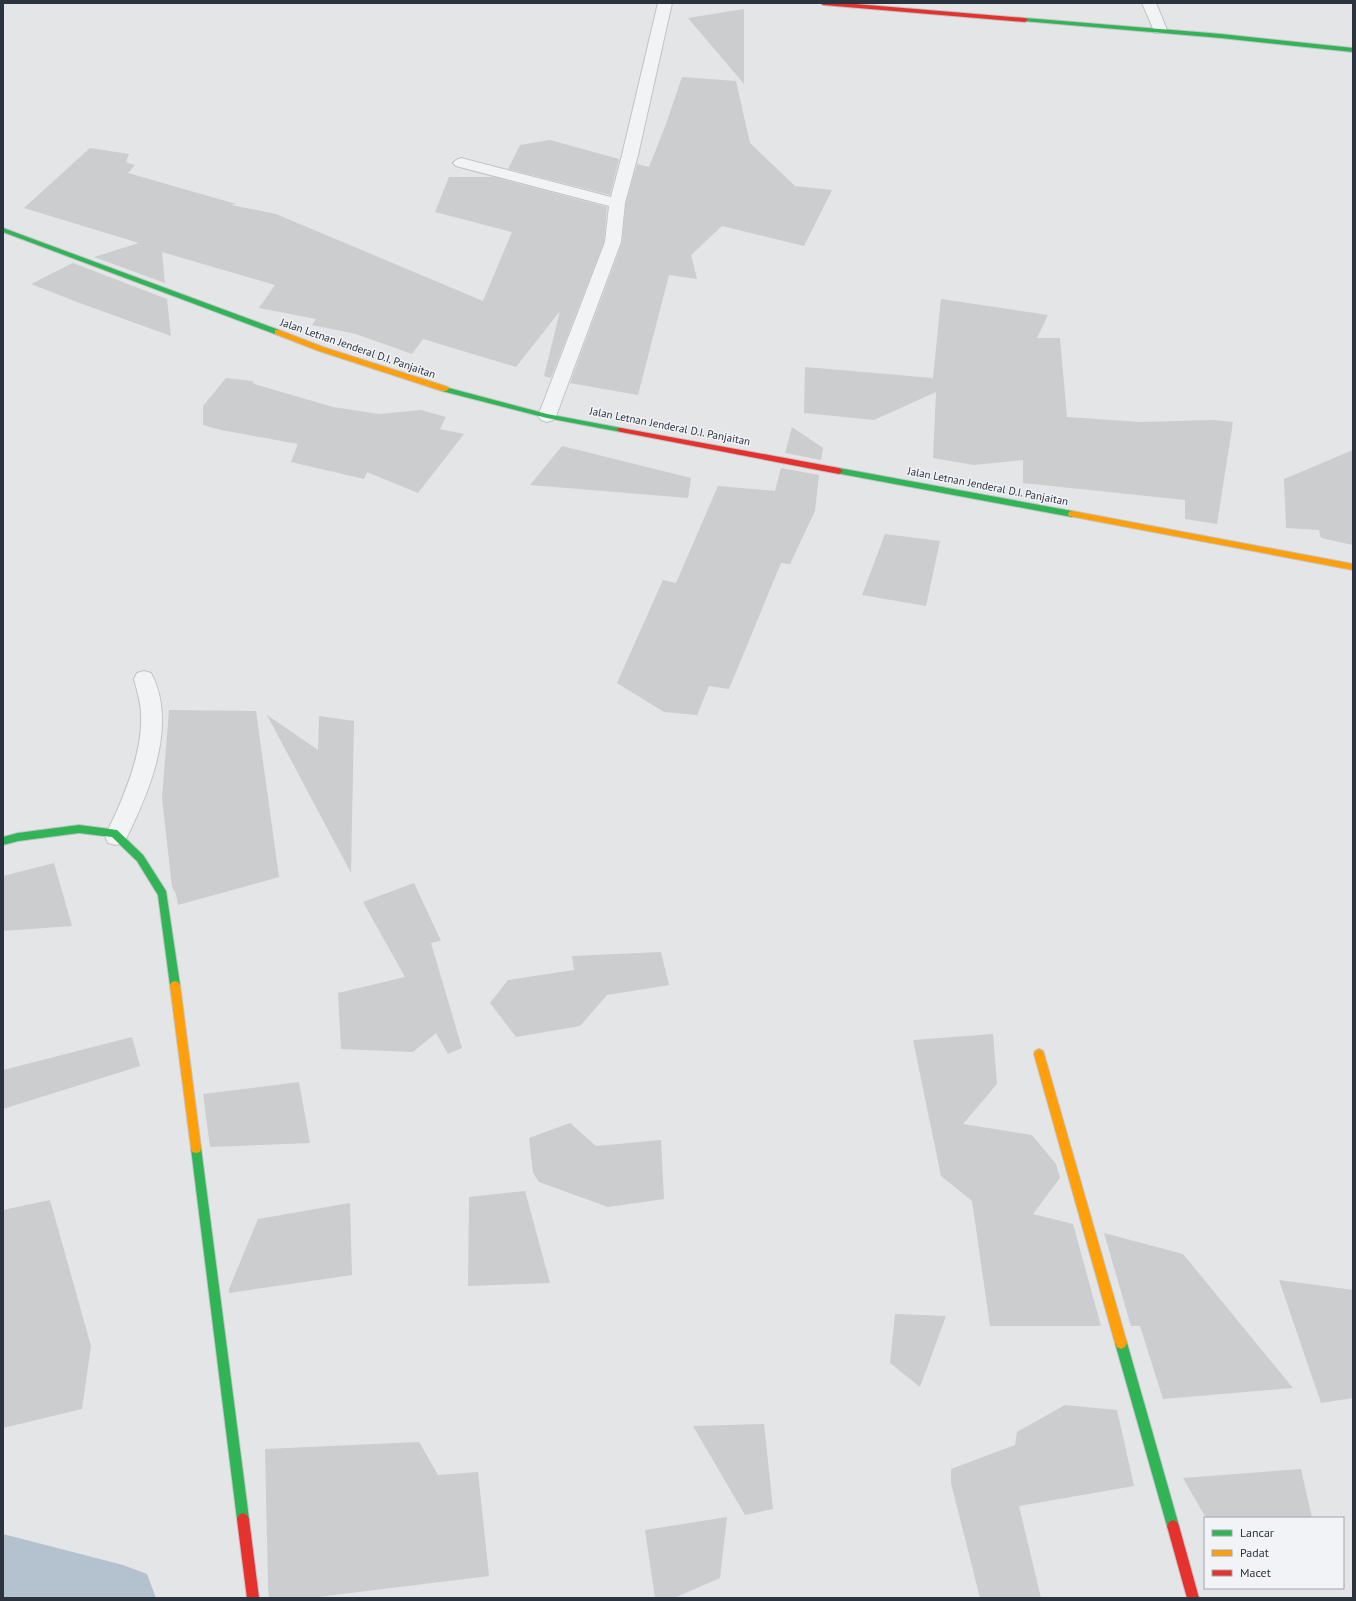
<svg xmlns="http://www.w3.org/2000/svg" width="1356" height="1601" viewBox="0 0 1356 1601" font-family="'PT Sans',sans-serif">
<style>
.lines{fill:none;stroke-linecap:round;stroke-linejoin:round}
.canal{fill:#b4c2cf;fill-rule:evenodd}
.building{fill:#cbcdcf}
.street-casing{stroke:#c1c3c5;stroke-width:2}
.fast-casing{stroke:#c1c3c5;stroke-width:2}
.slow-casing{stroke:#c1c3c5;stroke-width:2}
.jam-casing{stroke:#c1c3c5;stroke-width:2}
.street{fill:#f2f3f4;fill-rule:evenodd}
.fast{fill:#30b455;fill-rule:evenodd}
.slow{fill:#ff9f0a;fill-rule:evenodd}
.jam{fill:#e5322d;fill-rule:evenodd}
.labels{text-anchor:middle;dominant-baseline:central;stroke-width:3;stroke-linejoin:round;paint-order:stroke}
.street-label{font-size:11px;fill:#2b333f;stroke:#f1f3f6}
</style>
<rect width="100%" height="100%" fill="#e3e5e7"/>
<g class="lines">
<path class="canal" d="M3 1534 123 1565 147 1574 156 1598H3Z"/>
</g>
<path class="building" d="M744 9V84L688 18Z
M682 77 736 81 750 143 795 186 832 190 804 246 722 226 691 255 697 279 669 275 638 395 570 383 622 243 626 203 637 164 649 167 666 124Z
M550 140 619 159 610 195 508 169 520 145Z
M90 148 129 154 126 162 135 165 128 173 236 204 231 205 276 214 483 301 512 232 435 212 449 177H493L607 207 604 242 551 378 544 376 560 311 516 367 423 339 412 354 356 334 312 325 316 319 259 308 275 285 162 252 165 283 94 257 139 243 24 208Z
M73 263 167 299 171 336 77 302 31 284Z
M941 299 1048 315 1037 338H1060L1067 417 1141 422 1213 420 1233 422 1217 524 1185 519V500L1023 483V460L974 465 933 458 936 392 874 420 804 413 805 367 933 378Z
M226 378 252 381 254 384 333 407 379 414 421 410 446 417 440 429 464 434 418 493 367 472 364 479 291 462 298 444 221 430 203 425V406Z
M792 427 823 448 821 460 785 453Z
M562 446 691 478 688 498 530 485Z
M1353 450V545L1321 538 1319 530 1286 528 1284 479Z
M781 468 819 475 815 511 790 564 781 563 729 689 709 686 697 715 664 712 617 683 663 580 676 583 718 486 775 491Z
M885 534 940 541 926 606 862 595Z
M169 710 256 711 279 877 178 905 176 894 172 887 162 798Z
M267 715 318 750 319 716 354 721 351 873Z
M54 863 72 926 3 931V876Z
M414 883 441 941 431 943 462 1048 448 1054 436 1033 413 1052 341 1049 338 993 405 977 363 902Z
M661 952 669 985 607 995 580 1026 516 1037 490 1003 508 980 574 970 572 956Z
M993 1034 997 1084 963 1124 1032 1135 1056 1164 1060 1178 1033 1214 1073 1224 1101 1326H990L972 1201 941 1176 913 1040Z
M132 1037 140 1066 3 1109V1070Z
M299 1082 310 1143 210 1147 203 1094Z
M570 1123 596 1146 661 1140 664 1199 608 1207 539 1182 533 1173 529 1138Z
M525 1191 550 1283 468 1286 469 1197Z
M50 1200 91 1346 82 1409 3 1428V1210Z
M350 1203 352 1275 229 1293V1289L258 1219Z
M1104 1233 1183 1254 1293 1388 1163 1399 1140 1326H1131Z
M1279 1280 1353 1290V1398L1321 1403Z
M895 1314 946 1316 920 1387 890 1363Z
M1065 1405 1117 1410 1134 1486 1019 1506 1041 1598H980L951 1483V1469L1015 1445 1017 1432Z
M764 1424 773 1509 745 1515 693 1426Z
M419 1442 438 1475 478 1472 489 1576 310 1598H269L268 1585 265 1449Z
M1301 1469 1312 1518H1206L1183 1478Z
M727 1517 720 1578 674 1598H655L645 1530Z"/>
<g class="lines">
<g class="street-casing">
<path id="street" d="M658 3H672L638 155 625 203 621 242 556 416 553 420 547 422 541 420 538 416 605 242 609 206 456 166 453 163 456 160 461 158 611 197 622 155Z
M1142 3H1156L1167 30 1165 33H1155Z
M144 671 151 673C179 725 148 795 124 843L116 845 108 843 105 836C122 802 143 754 141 715 141 703 137 691 134 679L137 673Z"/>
</g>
<g class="fast-casing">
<path id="fast" d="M1025 18 1221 34 1353 48V52L1221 38 1023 21V19Z
M3 228 279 330 280 332 279 334H275L3 232Z
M442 387H445L547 414 621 428 625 430 621 432 547 418 442 391Z
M839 468 1072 511 1076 514 1072 517 836 473 835 471Z
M79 825 117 830 143 855 166 891 180 985 178 988 175 989 172 988 170 985 158 895 137 861 112 837 79 833 18 841 3 845V837L18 833Z
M196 1143 200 1144 201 1148 249 1519 247 1523 243 1525 239 1523 237 1519 191 1148 192 1144Z
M1121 1337 1125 1339 1127 1343 1179 1526 1177 1530 1173 1532 1169 1530 1167 1526 1115 1343 1117 1339Z"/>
</g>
<g class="slow-casing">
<path id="slow" d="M275 330H279L323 347 448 387 449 389 445 391H442L319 351 275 334Z
M1072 511 1353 564V570L1069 516 1068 514 1069 512Z
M175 981 178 982 180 985 201 1148 200 1152 196 1153 192 1152 191 1148 170 985 172 982Z
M1039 1049 1043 1051 1044 1054 1127 1343 1125 1347 1121 1349 1117 1347 1115 1343 1034 1054 1035 1051Z"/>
</g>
<g class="jam-casing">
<path id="jam" d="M820 3H843L1025 18 1028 20 1025 22 823 5Z
M618 428H621L839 468 843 471 839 474 621 432 617 430Z
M243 1513 247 1515 249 1519 259 1598H247L237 1519 239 1515Z
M1173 1520 1177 1522 1179 1526 1199 1598H1187L1167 1526 1169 1522Z"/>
</g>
<use href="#street" class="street"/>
<use href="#fast" class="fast"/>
<use href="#slow" class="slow"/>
<use href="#jam" class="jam"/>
</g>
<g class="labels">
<g class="street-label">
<text transform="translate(358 348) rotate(19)">Jalan Letnan Jenderal D.I. Panjaitan</text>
<text transform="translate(670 426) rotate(11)">Jalan Letnan Jenderal D.I. Panjaitan</text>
<text transform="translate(988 486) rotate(11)">Jalan Letnan Jenderal D.I. Panjaitan</text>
</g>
</g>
<rect width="1356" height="1601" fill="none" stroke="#2b333f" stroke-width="8"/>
<rect x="1204" y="1517" width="140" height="72" fill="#f1f3f6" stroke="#a2a6ad"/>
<rect x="1212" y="1530" width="20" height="6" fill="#30b455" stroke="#a2a6ad"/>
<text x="1240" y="1537" font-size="12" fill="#2b333f">Lancar</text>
<rect x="1212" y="1550" width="20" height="6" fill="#ff9f0a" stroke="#a2a6ad"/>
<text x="1240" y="1557" font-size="12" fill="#2b333f">Padat</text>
<rect x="1212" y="1570" width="20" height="6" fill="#e5322d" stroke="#a2a6ad"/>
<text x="1240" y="1577" font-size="12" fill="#2b333f">Macet</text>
</svg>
